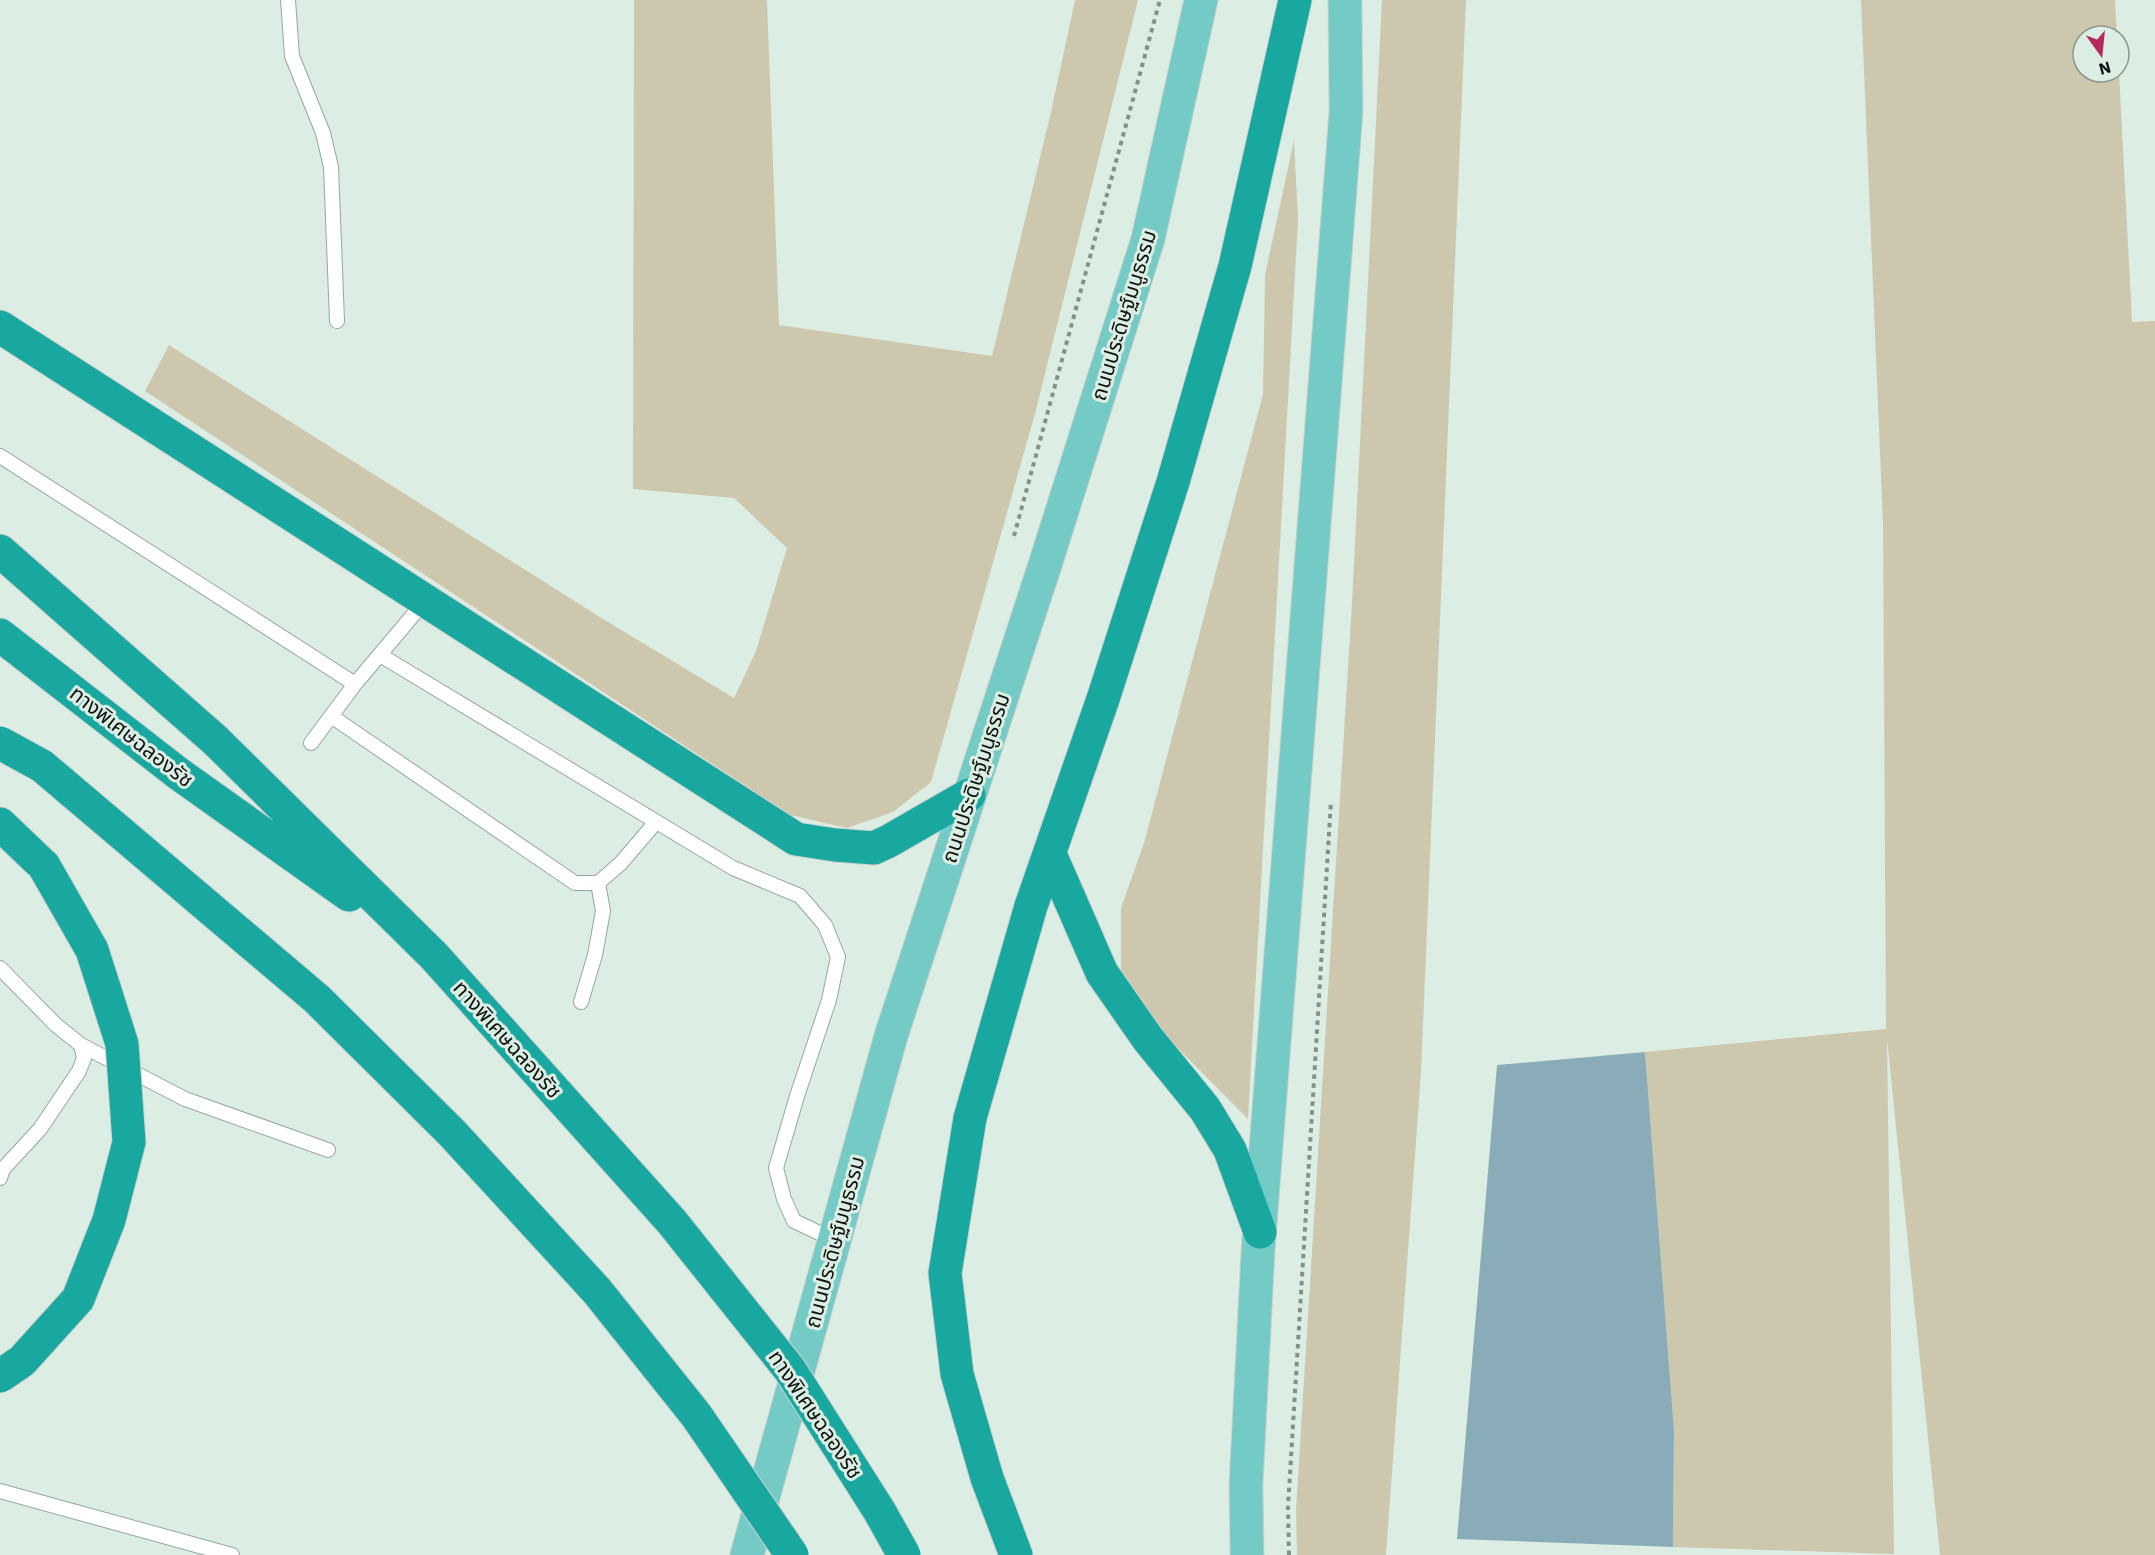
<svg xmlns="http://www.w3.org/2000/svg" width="2155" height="1555" viewBox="0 0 2155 1555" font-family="'IBM Plex Sans','Noto Sans Thai',sans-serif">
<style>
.green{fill:#cdc7ae}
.water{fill:#8aacb8}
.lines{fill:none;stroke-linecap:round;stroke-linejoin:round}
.lane-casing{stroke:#96a79d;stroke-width:16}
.primary-casing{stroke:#cfd0cf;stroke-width:35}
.highway-casing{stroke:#cfd0cf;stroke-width:35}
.path{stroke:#849189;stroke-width:4;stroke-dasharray:4.5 4.5;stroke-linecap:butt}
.lane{stroke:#fff;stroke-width:14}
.primary{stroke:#74cbc6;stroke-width:33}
.highway{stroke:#18a8a0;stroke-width:33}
.highway-bridge-casing{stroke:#cfd0cf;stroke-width:35;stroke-linecap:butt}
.highway-bridge{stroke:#18a8a0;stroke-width:33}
.labels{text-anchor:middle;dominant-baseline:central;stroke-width:6;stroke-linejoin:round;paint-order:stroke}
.street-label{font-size:21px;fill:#0e1410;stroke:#dceee3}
</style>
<rect width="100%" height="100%" fill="#dceee3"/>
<path class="green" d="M634 0H767L779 325 992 356 1051 112 1075 0H1138L1036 410 931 782 893 812 847 828 790 815 145 391 169 345 603 619 734 698 756 651 787 548 734 498 633 489Z
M1382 0H1466L1421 1072 1386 1555H1297L1296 1510 1352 603Z
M1861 0H2115L2117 36H2083V72H2119L2132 322 2155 321V1555H1940L1887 1039 1894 1554 1673 1547 1674 1430 1645 1052 1886 1029 1883 524Z
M1294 140 1298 220 1248 1119 1146 1016 1121 970V908L1144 843 1263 394 1265 275Z"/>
<path class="water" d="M1645 1052 1674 1430 1673 1547 1457 1539 1497 1065Z"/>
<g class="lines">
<g class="lane-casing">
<path id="lane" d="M288 0 292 56 323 133 331 167 337 321
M0 456 355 684
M380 655 733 868 800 896 825 925 838 957 829 1000 797 1096 776 1168 784 1199 794 1221 834 1240
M331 716 575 883H598L621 863 656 822
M311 743 355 684 425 601
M0 968 56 1025 81 1045 185 1099 328 1150
M581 1002 595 955 603 911 598 883
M0 1178 3 1169 40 1129 79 1071 84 1058 81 1045
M0 1491 232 1555"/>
</g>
<g class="primary-casing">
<path id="primary" d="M747 1555 891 1036 1044 568 1148 239 1201 0
M1247 1555 1246 1484 1258 1251 1346 112 1345 0"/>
</g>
<g class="highway-casing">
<path id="highway" d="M0 327 796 839 835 845 874 848 889 841 969 795
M0 551 215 740 434 956
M0 635 179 774 349 895
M0 824 44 866
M1050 854 1102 973 1148 1039 1205 1109 1230 1150 1260 1232
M1016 1555 987 1478 957 1374 945 1273 970 1118 1031 906 1103 699 1173 482 1235 266 1295 0"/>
</g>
<path class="path" d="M1014 536 1160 0
M1289 1555 1288 1507 1331 801"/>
<use href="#lane" class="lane"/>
<use href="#primary" class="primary"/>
<use href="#highway" class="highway"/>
<g class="highway-bridge-casing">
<path id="highway-bridge" d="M0 743 42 766 317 999 452 1133 597 1291 696 1415 792 1555
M434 956 672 1222 790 1370 880 1512 904 1555
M0 1376 22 1361 78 1299 109 1220 129 1142 122 1044 92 950 44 866"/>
</g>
<use href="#highway-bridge" class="highway-bridge"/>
</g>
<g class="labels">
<g class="street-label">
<text transform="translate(1123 315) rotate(-73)">ถนนประดิษฐ์มนูธรรม</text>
<text transform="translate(132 736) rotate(38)">ทางพิเศษฉลองรัช</text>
<text transform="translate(975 778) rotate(-72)">ถนนประดิษฐ์มนูธรรม</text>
<text transform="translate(508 1039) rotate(48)">ทางพิเศษฉลองรัช</text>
<text transform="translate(834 1242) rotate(-75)">ถนนประดิษฐ์มนูธรรม</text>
<text transform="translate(816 1414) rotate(56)">ทางพิเศษฉลองรัช</text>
</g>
</g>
<g transform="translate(2101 54) rotate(165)"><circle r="28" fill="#dceee3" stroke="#8a978f" stroke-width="1.5"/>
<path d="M0-4.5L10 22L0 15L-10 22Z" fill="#b72a5e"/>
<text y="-9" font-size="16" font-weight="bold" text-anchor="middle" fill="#0e1410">N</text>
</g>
</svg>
